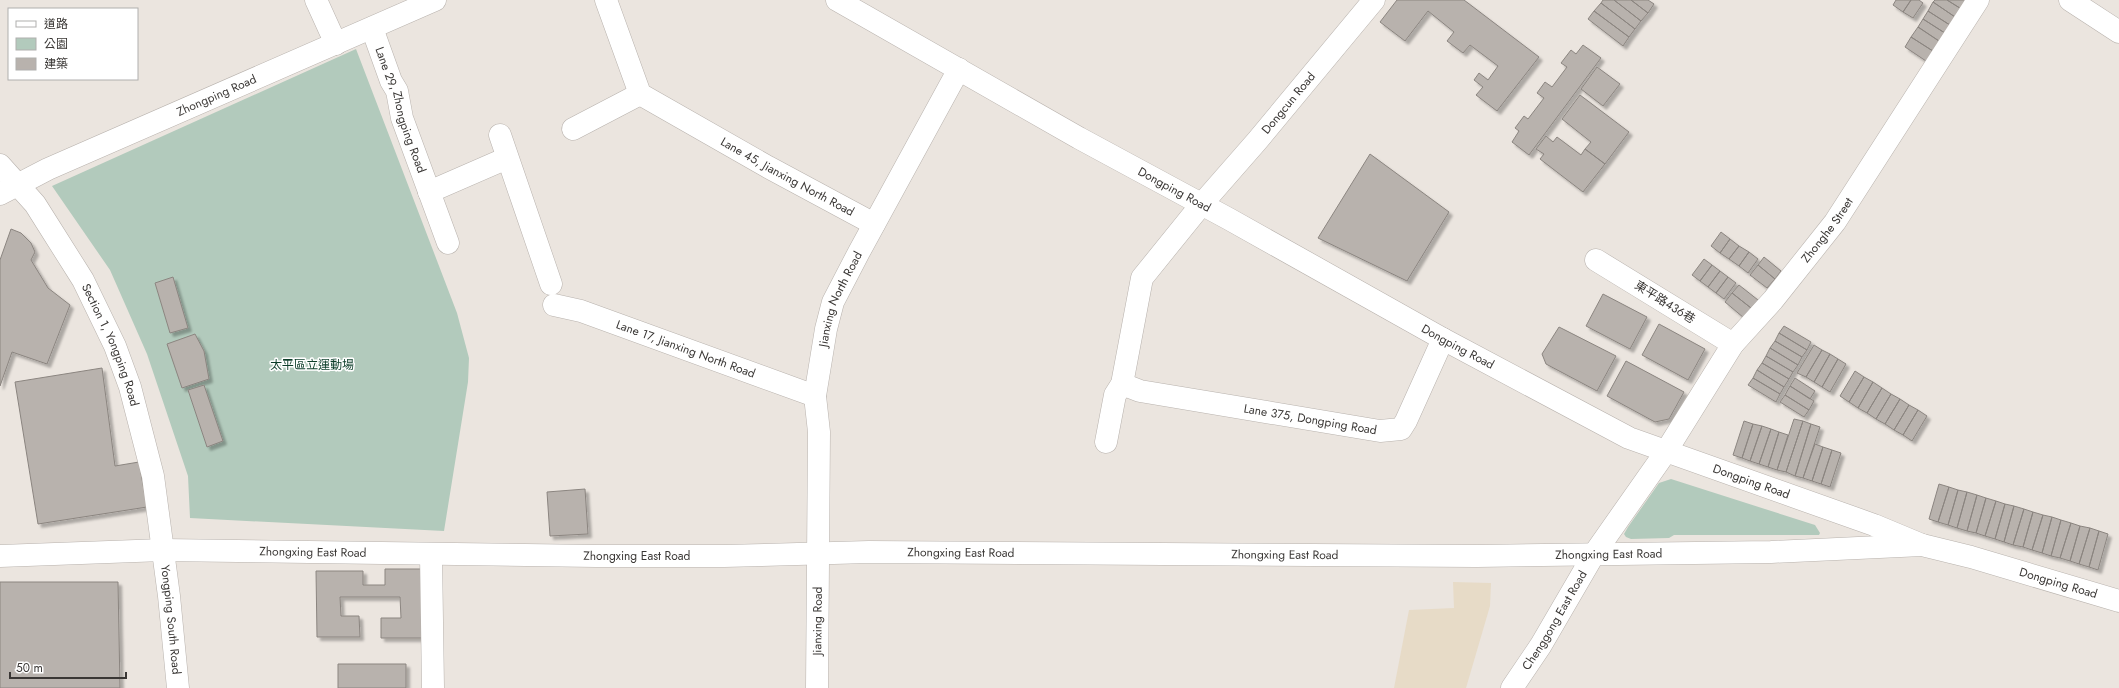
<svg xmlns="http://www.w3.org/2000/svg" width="2119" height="688" viewBox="0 0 2119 688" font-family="Jost,'Noto Sans TC',sans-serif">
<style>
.industrial{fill:#e7dbc7}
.park{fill:#b2cabc}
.building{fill:#b8b2ad;stroke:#8b8580;filter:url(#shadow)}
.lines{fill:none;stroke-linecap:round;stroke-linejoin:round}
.minor-casing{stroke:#b8b2ad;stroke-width:23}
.major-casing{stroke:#b8b2ad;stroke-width:23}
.minor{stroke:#fff;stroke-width:22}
.major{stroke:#fff;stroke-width:22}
.labels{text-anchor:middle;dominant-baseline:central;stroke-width:3;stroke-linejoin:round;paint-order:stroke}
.street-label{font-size:12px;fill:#3a3735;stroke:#fff}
.park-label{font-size:12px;fill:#0c3d29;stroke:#fff}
</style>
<defs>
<filter id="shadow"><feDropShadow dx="3.5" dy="3.5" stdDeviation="1" flood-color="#0004"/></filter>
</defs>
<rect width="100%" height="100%" fill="#ebe5df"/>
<path class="industrial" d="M1453 582 1491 583 1490 606 1466 688H1394L1409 610 1454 608Z"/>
<path class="park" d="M356 49 457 313 469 358 468 382 444 531 190 518 188 476 147 354 110 270 52 186Z
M1671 479 1815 525 1820 533 1819 535H1674L1669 538 1631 539 1626 537 1624 534 1628 527 1659 483Z"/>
<path class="building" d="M1397 0H1464L1539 57 1497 111 1476 95 1483 87 1474 80 1479 73 1488 80 1498 66 1470 45 1463 53 1447 41 1454 32 1428 11 1405 41 1380 22Z
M1603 0H1614L1641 21 1635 29 1601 3Z
M1614 0H1631L1648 13 1641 21Z
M1631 0H1648L1654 4 1648 13Z
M1896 0H1911L1903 12 1893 5Z
M1911 0H1919L1923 3 1913 18 1903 12Z
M1935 0H1947L1963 10 1958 19 1933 2Z
M1947 0H1965L1963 10Z
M1933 2 1958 19 1953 27 1928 11Z
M1601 3 1635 29 1629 37 1594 11Z
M1594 11 1629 37 1623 46 1588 19Z
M1928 11 1953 27 1948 35 1923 19Z
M1923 19 1948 35 1942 43 1918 27Z
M1918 27 1942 43 1936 53 1911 37Z
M1911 37 1936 53 1929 63 1905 47Z
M1583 45 1601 58 1529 155 1512 142 1519 131 1515 128 1524 116 1528 119 1544 98 1537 93 1545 82 1552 87 1567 67 1561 63 1571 50 1576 54Z
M1597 67 1620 84 1603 106 1581 89Z
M1580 95 1629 132 1605 164 1585 149 1591 142 1562 119Z
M1546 136 1553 142 1557 137 1581 155 1585 149 1605 164 1583 192 1540 159 1544 154 1536 149Z
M1370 154 1449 212 1407 281 1318 238Z
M11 229 21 233 31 243 35 252 31 260 48 288 70 305 47 364 12 352 0 386V260Z
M1721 232 1730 239 1720 253 1711 246Z
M1730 239 1739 246 1729 259 1720 253Z
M1739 246 1749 252 1739 266 1729 259Z
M1749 252 1758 259 1748 273 1739 266Z
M1764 257 1781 271 1775 279 1758 265Z
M1704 259 1712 265 1700 281 1692 275Z
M1712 265 1720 271 1708 287 1700 281Z
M1758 265 1775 279 1767 288 1750 275Z
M1720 271 1728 277 1716 293 1708 287Z
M173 277 188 328 170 333 155 283Z
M1728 277 1736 283 1724 299 1716 293Z
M1739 285 1758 300 1751 308 1732 293Z
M1732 293 1751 308 1744 318 1725 302Z
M1603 294 1647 317 1630 349 1586 326Z
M1659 324 1705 349 1688 380 1642 355Z
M1784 326 1811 342 1807 350 1779 333Z
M1559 327 1616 356 1597 391 1546 364 1542 354Z
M1779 333 1807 350 1802 357 1775 341Z
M195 334 204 351 209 379 182 388 167 344Z
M1775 341 1802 357 1798 365 1770 348Z
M1814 345 1822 350 1806 377 1797 373Z
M1770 348 1798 365 1793 372 1766 356Z
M1822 350 1830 354 1814 382 1806 377Z
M1830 354 1838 359 1822 387 1814 382Z
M1766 356 1793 372 1789 379 1762 363Z
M1838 359 1846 364 1830 392 1822 387Z
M1626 361 1684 392 1669 419 1655 422 1607 396Z
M1762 363 1789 379 1784 387 1757 370Z
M102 368 115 466 139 462 147 507 38 524 15 382Z
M1757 370 1784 387 1780 394 1753 378Z
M1855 371 1864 377 1849 402 1840 396Z
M1864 377 1873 382 1858 408 1849 402Z
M1753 378 1780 394 1776 402 1748 385Z
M1795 378 1815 391 1810 399 1790 386Z
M1873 382 1882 388 1867 413 1858 408Z
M204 385 223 441 207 447 188 390Z
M1790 386 1814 401 1809 410 1785 395Z
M1882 388 1891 394 1876 419 1867 413Z
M1891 394 1900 399 1885 424 1876 419Z
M1785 395 1809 410 1804 417 1780 402Z
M1900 399 1909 405 1894 430 1885 424Z
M1909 405 1918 410 1903 435 1894 430Z
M1918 410 1927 416 1912 441 1903 435Z
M1794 419 1803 421 1786 472 1777 470Z
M1744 421 1753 424 1742 458 1733 455Z
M1803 421 1811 424 1795 476 1786 472Z
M1753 424 1762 426 1750 461 1742 458Z
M1811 424 1820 427 1803 478 1795 476Z
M1762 426 1771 429 1759 464 1750 461Z
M1771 429 1779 432 1768 467 1759 464Z
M1779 432 1788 435 1777 470 1768 467Z
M1815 444 1823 447 1812 481 1803 478Z
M1823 447 1832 450 1821 484 1812 481Z
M1832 450 1841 453 1830 487 1821 484Z
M1939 484 1949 487 1938 522 1929 519Z
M1949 487 1958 490 1948 525 1938 522Z
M585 489 588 534 550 536 547 492Z
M1958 490 1967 492 1957 528 1948 525Z
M1967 492 1977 495 1967 531 1957 528Z
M1977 495 1986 498 1976 533 1967 531Z
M1986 498 1996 501 1985 536 1976 533Z
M1996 501 2005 504 1995 539 1985 536Z
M2005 504 2014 506 2004 542 1995 539Z
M2014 506 2024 509 2013 545 2004 542Z
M2024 509 2033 512 2023 547 2013 545Z
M2033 512 2043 515 2032 550 2023 547Z
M2043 515 2052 517 2042 553 2032 550Z
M2052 517 2061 520 2051 556 2042 553Z
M2061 520 2071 523 2060 558 2051 556Z
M2071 523 2080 526 2070 561 2060 558Z
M2080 526 2090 528 2079 564 2070 561Z
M2090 528 2099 531 2089 567 2079 564Z
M2099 531 2108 534 2098 570 2089 567Z
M385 569H422L423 638H381V618H401L400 597H340L341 616H359L360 637H317L316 571H363V585H385Z
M0 582H118L120 688H0Z
M338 664H406V688H338Z"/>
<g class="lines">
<g class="minor-casing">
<g id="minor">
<path d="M316 0 336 44"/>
<path id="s1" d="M606 0 640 94 768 167 874 224"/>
<path id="s2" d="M837 0 1079 138 1229 219 1443 339 1629 438 1874 525 1922 545"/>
<path d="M2070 0 2119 32"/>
<path id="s3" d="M372 28 391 81 397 91 402 118 448 243"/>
<path d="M573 129 640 94"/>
<path d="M500 135 551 284"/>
<path id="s4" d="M0 165 35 204 83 280 115 346 130 387 153 476 169 596 178 688"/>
<path d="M429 192 507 158"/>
<path id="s5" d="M0 194 48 169 435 0"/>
<path d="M1596 260 1733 344"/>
<path id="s6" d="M554 305 581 311 815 396"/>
<path id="s7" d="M1122 384 1140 391 1380 431 1401 429 1406 421 1443 339"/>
<path id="s8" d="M1106 442 1115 395 1122 384 1142 278 1201 205 1257 141 1374 0"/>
<path d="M431 555 433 688"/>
<path id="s9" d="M817 688 819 432 815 396 826 329 833 302 859 252 959 69"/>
<path id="s10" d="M1512 688 1541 645 1594 554 1665 453 1733 344 1773 300 1835 222 1978 0"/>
</g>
</g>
<g class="major-casing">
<g id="major">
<path id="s11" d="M0 556 163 550 596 556H724L869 552 1477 556 1771 552 1922 545 1971 557 2119 601"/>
</g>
</g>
<use href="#minor" class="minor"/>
<use href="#major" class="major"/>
</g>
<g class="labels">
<g class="street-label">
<text stroke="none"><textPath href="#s5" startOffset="238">Zhongping Road</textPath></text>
<text stroke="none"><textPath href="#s8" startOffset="397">Dongcun Road</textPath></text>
<text stroke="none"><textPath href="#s3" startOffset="87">Lane 29, Zhongping Road</textPath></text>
<text stroke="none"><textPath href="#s1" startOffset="269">Lane 45, Jianxing North Road</textPath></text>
<text stroke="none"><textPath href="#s2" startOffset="387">Dongping Road</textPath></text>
<text stroke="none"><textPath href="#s10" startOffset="557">Zhonghe Street</textPath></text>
<text stroke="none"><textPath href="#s9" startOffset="393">Jianxing North Road</textPath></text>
<text transform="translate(1665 302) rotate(32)">東平路436巷</text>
<text stroke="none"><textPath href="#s4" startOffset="213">Section 1, Yongping Road</textPath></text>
<text stroke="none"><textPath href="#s2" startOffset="711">Dongping Road</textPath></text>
<text stroke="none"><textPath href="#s6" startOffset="139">Lane 17, Jianxing North Road</textPath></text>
<text stroke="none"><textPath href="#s7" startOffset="192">Lane 375, Dongping Road</textPath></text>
<text stroke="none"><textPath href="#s2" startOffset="1035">Dongping Road</textPath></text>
<text stroke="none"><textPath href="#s11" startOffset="313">Zhongxing East Road</textPath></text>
<text stroke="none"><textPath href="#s11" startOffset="961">Zhongxing East Road</textPath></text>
<text stroke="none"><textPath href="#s11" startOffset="1285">Zhongxing East Road</textPath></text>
<text stroke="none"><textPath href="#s11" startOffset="1609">Zhongxing East Road</textPath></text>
<text stroke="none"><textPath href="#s11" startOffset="637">Zhongxing East Road</textPath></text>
<text stroke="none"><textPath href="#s11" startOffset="2064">Dongping Road</textPath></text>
<text stroke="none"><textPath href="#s4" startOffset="496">Yongping South Road</textPath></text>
<text stroke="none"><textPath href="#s10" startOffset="80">Chenggong East Road</textPath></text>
<text stroke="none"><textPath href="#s9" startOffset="67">Jianxing Road</textPath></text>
</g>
<g class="park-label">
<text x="312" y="365">太平區立運動場</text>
</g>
</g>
<rect x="8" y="8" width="130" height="72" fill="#ffffff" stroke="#b0afae"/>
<rect x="16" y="21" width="20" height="6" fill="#ffffff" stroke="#b0afae"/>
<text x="44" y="28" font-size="12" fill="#3a3735">道路</text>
<rect x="16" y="38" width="20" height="12" fill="#b2cabc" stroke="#b0afae"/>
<text x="44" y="48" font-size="12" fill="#3a3735">公園</text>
<rect x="16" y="58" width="20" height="12" fill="#b8b2ad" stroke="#b0afae"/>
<text x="44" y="68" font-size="12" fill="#3a3735">建築</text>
<path d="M10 672v6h116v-6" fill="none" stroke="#3a3735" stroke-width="2"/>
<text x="16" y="672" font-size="12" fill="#3a3735" stroke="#ffffff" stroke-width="3" paint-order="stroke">50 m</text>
</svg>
